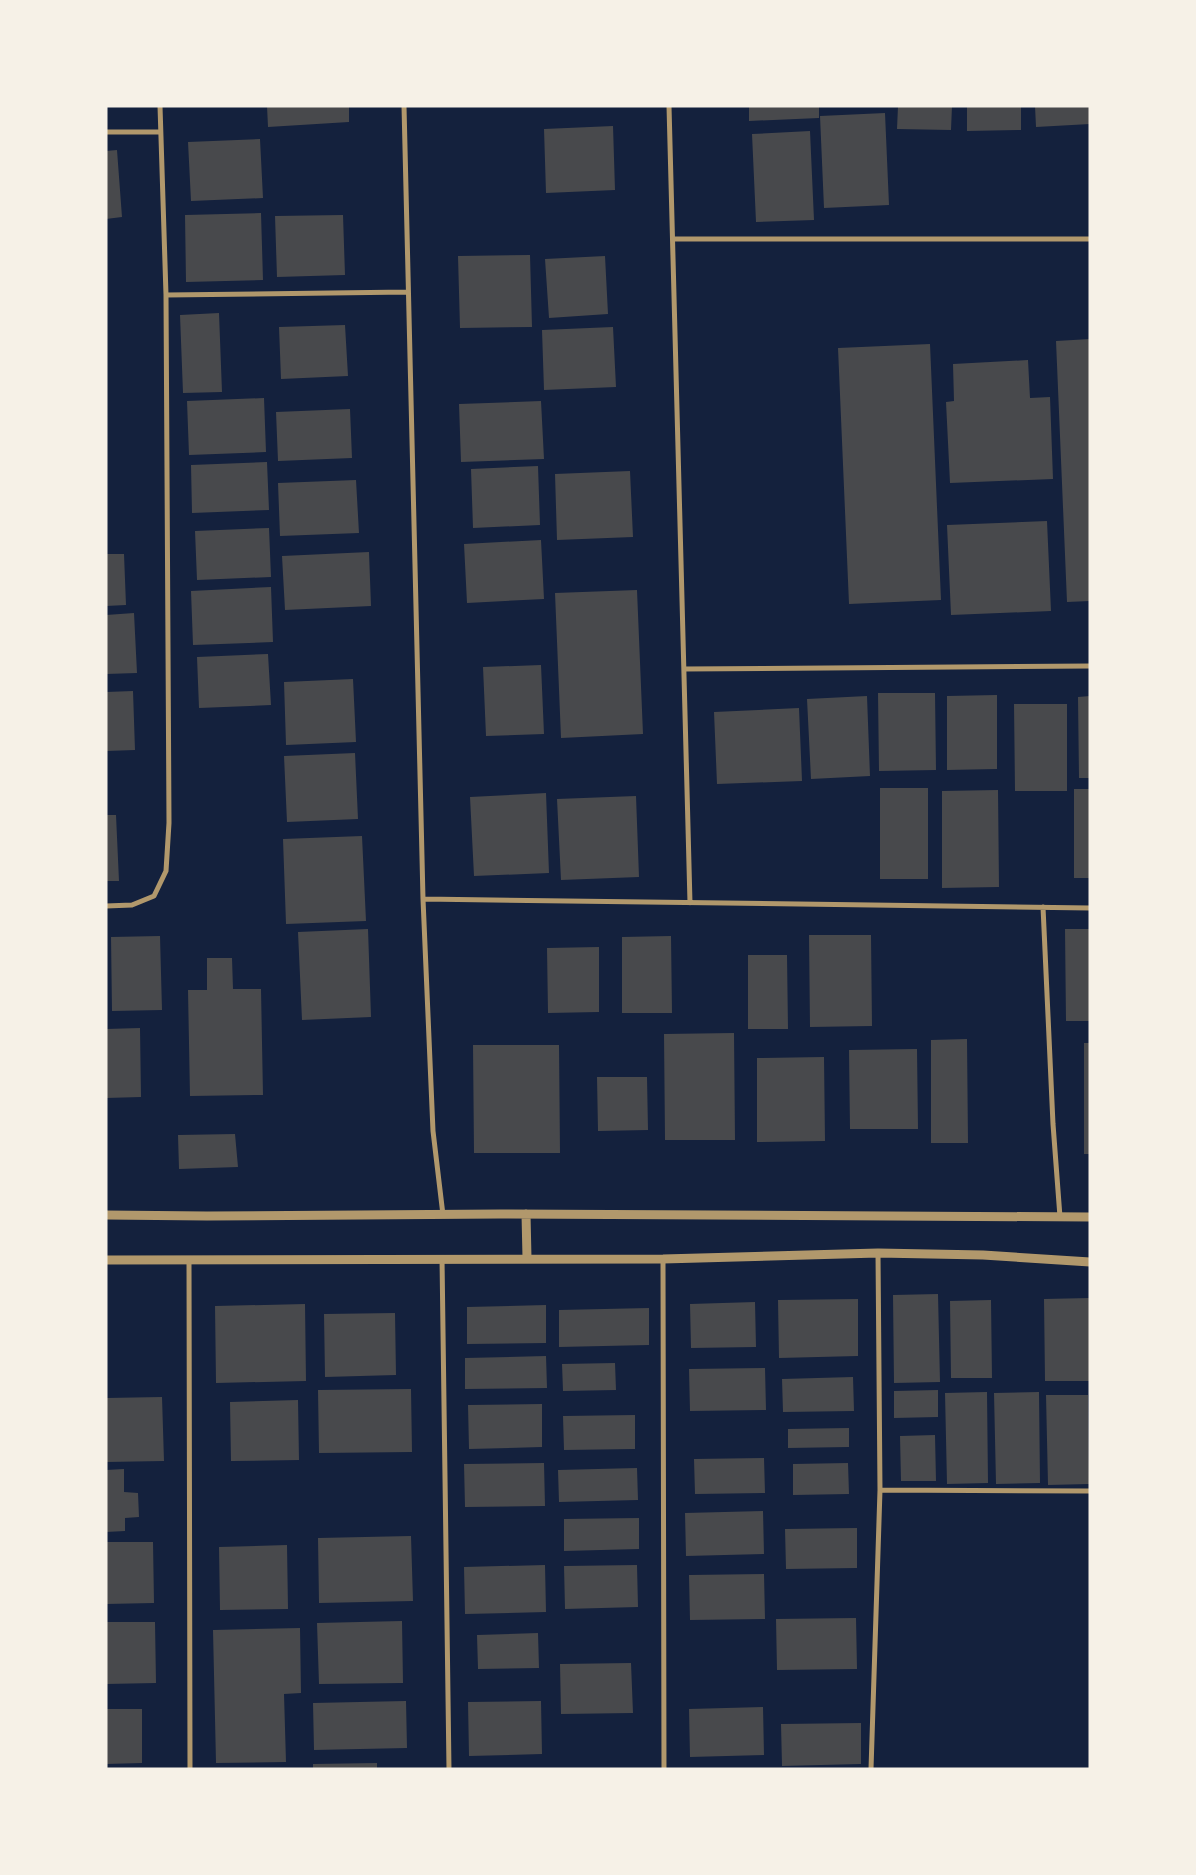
<svg xmlns="http://www.w3.org/2000/svg" width="1196" height="1875" viewBox="0 0 1196 1875" font-family="Helvetica,sans-serif">
<style>
.building{fill:#48494c}
.lines{fill:none;stroke-linecap:round;stroke-linejoin:round}
.minor{stroke:#b1986c;stroke-width:5}
.tertiary{stroke:#b1986c;stroke-width:9}
</style>
<rect width="100%" height="100%" fill="#14213d"/>
<path class="building" d="M267 106H349V122L268 127Z
M749 106H819V118L749 121Z
M898 106H952L951 130 897 129Z
M967 106H1021V130L967 131Z
M1035 106H1090V124L1036 127Z
M885 113 889 205 824 208 820 116Z
M613 126 615 190 546 193 544 129Z
M810 131 814 220 756 222 752 134Z
M260 139 263 198 191 201 188 142Z
M117 150 122 217 106 219V151Z
M261 213 263 280 186 282 185 215Z
M343 215 345 275 277 277 275 216Z
M530 255 532 327 460 328 458 256Z
M605 256 608 314 549 318 545 259Z
M219 313 222 392 183 393 180 315Z
M345 325 348 376 281 379 279 327Z
M613 327 616 387 544 390 542 330Z
M1090 339V601L1067 602 1056 341Z
M930 344 941 600 849 604 838 348Z
M1028 360 1030 398 1050 397 1053 479 950 483 946 402 954 401 953 364Z
M264 398 266 452 189 455 187 401Z
M541 401 544 459 461 462 459 404Z
M350 409 352 458 278 461 276 412Z
M267 462 269 510 192 513 191 465Z
M538 466 540 525 473 528 471 469Z
M630 471 633 537 557 540 555 474Z
M356 480 359 533 280 536 278 483Z
M1047 521 1051 611 951 615 947 525Z
M269 528 271 577 197 580 195 531Z
M541 540 544 599 467 603 464 544Z
M369 552 371 606 285 610 282 556Z
M106 554H124L126 605 106 606Z
M271 587 273 642 193 645 191 591Z
M637 590 643 734 561 738 555 593Z
M134 613 137 673 106 674V615Z
M268 654 271 705 199 708 197 657Z
M541 665 544 734 486 736 483 667Z
M353 679 356 742 286 745 284 682Z
M133 691 135 750 106 751V692Z
M878 693H935L936 770 879 771Z
M997 695V769L947 770V696Z
M867 696 870 776 811 779 807 699Z
M1090 696V778H1079L1078 697Z
M1014 704H1067V791H1015Z
M799 708 802 781 717 784 714 712Z
M355 753 358 819 287 822 284 756Z
M880 788H928V879H880Z
M1074 789H1090V878H1074Z
M998 790 999 887 942 888V791Z
M546 793 549 873 474 876 470 797Z
M636 796 639 877 561 880 557 799Z
M106 815H116L119 881H106Z
M362 836 366 921 286 924 283 839Z
M368 929 371 1017 302 1020 298 932Z
M1065 929H1090V1021H1066Z
M809 935H871L872 1026 810 1027Z
M160 936 162 1010 112 1011 111 937Z
M671 936 672 1013H622V937Z
M599 947V1012L548 1013 547 948Z
M748 955H787L788 1029H748Z
M207 958H232L233 989H261L263 1095 190 1096 188 990H207Z
M140 1028 141 1097 106 1098V1029Z
M734 1033 735 1140H665L664 1034Z
M967 1039 968 1143H931V1040Z
M1084 1043H1090V1154H1084Z
M473 1045H559L560 1153H474Z
M917 1049 918 1129H850L849 1050Z
M824 1057 825 1141 757 1142V1058Z
M597 1077H647L648 1130 598 1131Z
M235 1134 238 1167 179 1169 178 1135Z
M938 1294 940 1382 894 1383 893 1295Z
M1090 1298V1381H1045L1044 1299Z
M858 1299V1356L779 1358 778 1300Z
M991 1300 992 1378H951L950 1301Z
M755 1302 756 1347 691 1348 690 1304Z
M305 1304 306 1381 216 1383 215 1306Z
M546 1305V1343L467 1344V1307Z
M649 1308V1345L559 1347V1310Z
M395 1313 396 1375 325 1377 324 1314Z
M546 1356 547 1388 465 1389V1358Z
M615 1363 616 1390 563 1391 562 1364Z
M765 1368 766 1410 690 1411 689 1369Z
M853 1377 854 1411 783 1412 782 1379Z
M411 1389 412 1452 319 1453 318 1390Z
M938 1390V1417L894 1418V1391Z
M987 1392 988 1483 947 1484 945 1393Z
M1039 1392 1040 1483 996 1484 994 1393Z
M1046 1395H1088L1089 1484 1048 1485Z
M162 1397 164 1461 106 1462V1398Z
M298 1400 299 1460 231 1461 230 1402Z
M542 1404V1447L469 1449 468 1405Z
M635 1415V1449L564 1450 563 1416Z
M849 1428V1447L788 1448V1429Z
M935 1435 936 1481H901L900 1436Z
M764 1458 765 1493 695 1494 694 1459Z
M544 1463 545 1506 465 1507 464 1464Z
M848 1463 849 1494 793 1495V1464Z
M637 1468 638 1500 559 1502 558 1470Z
M124 1469V1492L138 1493 139 1517 125 1518V1531L106 1532V1470Z
M763 1511 764 1554 686 1556 685 1513Z
M639 1518V1549L564 1551V1519Z
M857 1528V1568L786 1569 785 1529Z
M411 1536 413 1601 319 1603 318 1538Z
M106 1542H153L154 1603 106 1604Z
M287 1545 288 1609 220 1610 219 1547Z
M545 1565 546 1612 465 1614 464 1567Z
M637 1565 638 1607 565 1609 564 1566Z
M764 1574 765 1619 690 1620 689 1575Z
M856 1618 857 1669 777 1670 776 1619Z
M402 1621 403 1683 319 1684 317 1623Z
M106 1622H155L156 1683 106 1684Z
M300 1628 301 1693 284 1694 286 1762 216 1763 213 1630Z
M538 1633 539 1668 478 1669 477 1635Z
M631 1663 633 1713 561 1714 560 1664Z
M406 1701 407 1748 314 1750 313 1703Z
M541 1701 542 1754 469 1756 468 1702Z
M763 1707 764 1755 690 1757 689 1709Z
M106 1709H142V1763L106 1764Z
M861 1723V1764L782 1766 781 1724Z
M377 1763V1769H313V1764Z"/>
<g class="lines">
<path class="minor" d="M404 106 423 899 433 1131 443 1215
M669 106 690 903
M106 132H160
M673 239H1090
M166 295 408 292
M684 669 1090 666
M423 899 1090 908
M106 906 132 905 154 896 166 871 169 823 166 295 160 106
M1043 907 1053 1124 1060 1217
M442 1258 449 1769
M663 1259 664 1769
M189 1260 190 1769
M880 1490 1090 1491
M871 1769 880 1490 878 1253"/>
<path class="tertiary" d="M526 1214 527 1258
M106 1215 207 1216 500 1214 1090 1217
M106 1260 663 1259 878 1253 983 1255 1090 1262"/>
</g>
<rect width="1196" height="1875" fill="none" stroke="#f6f1e7" stroke-width="215"/>
</svg>
